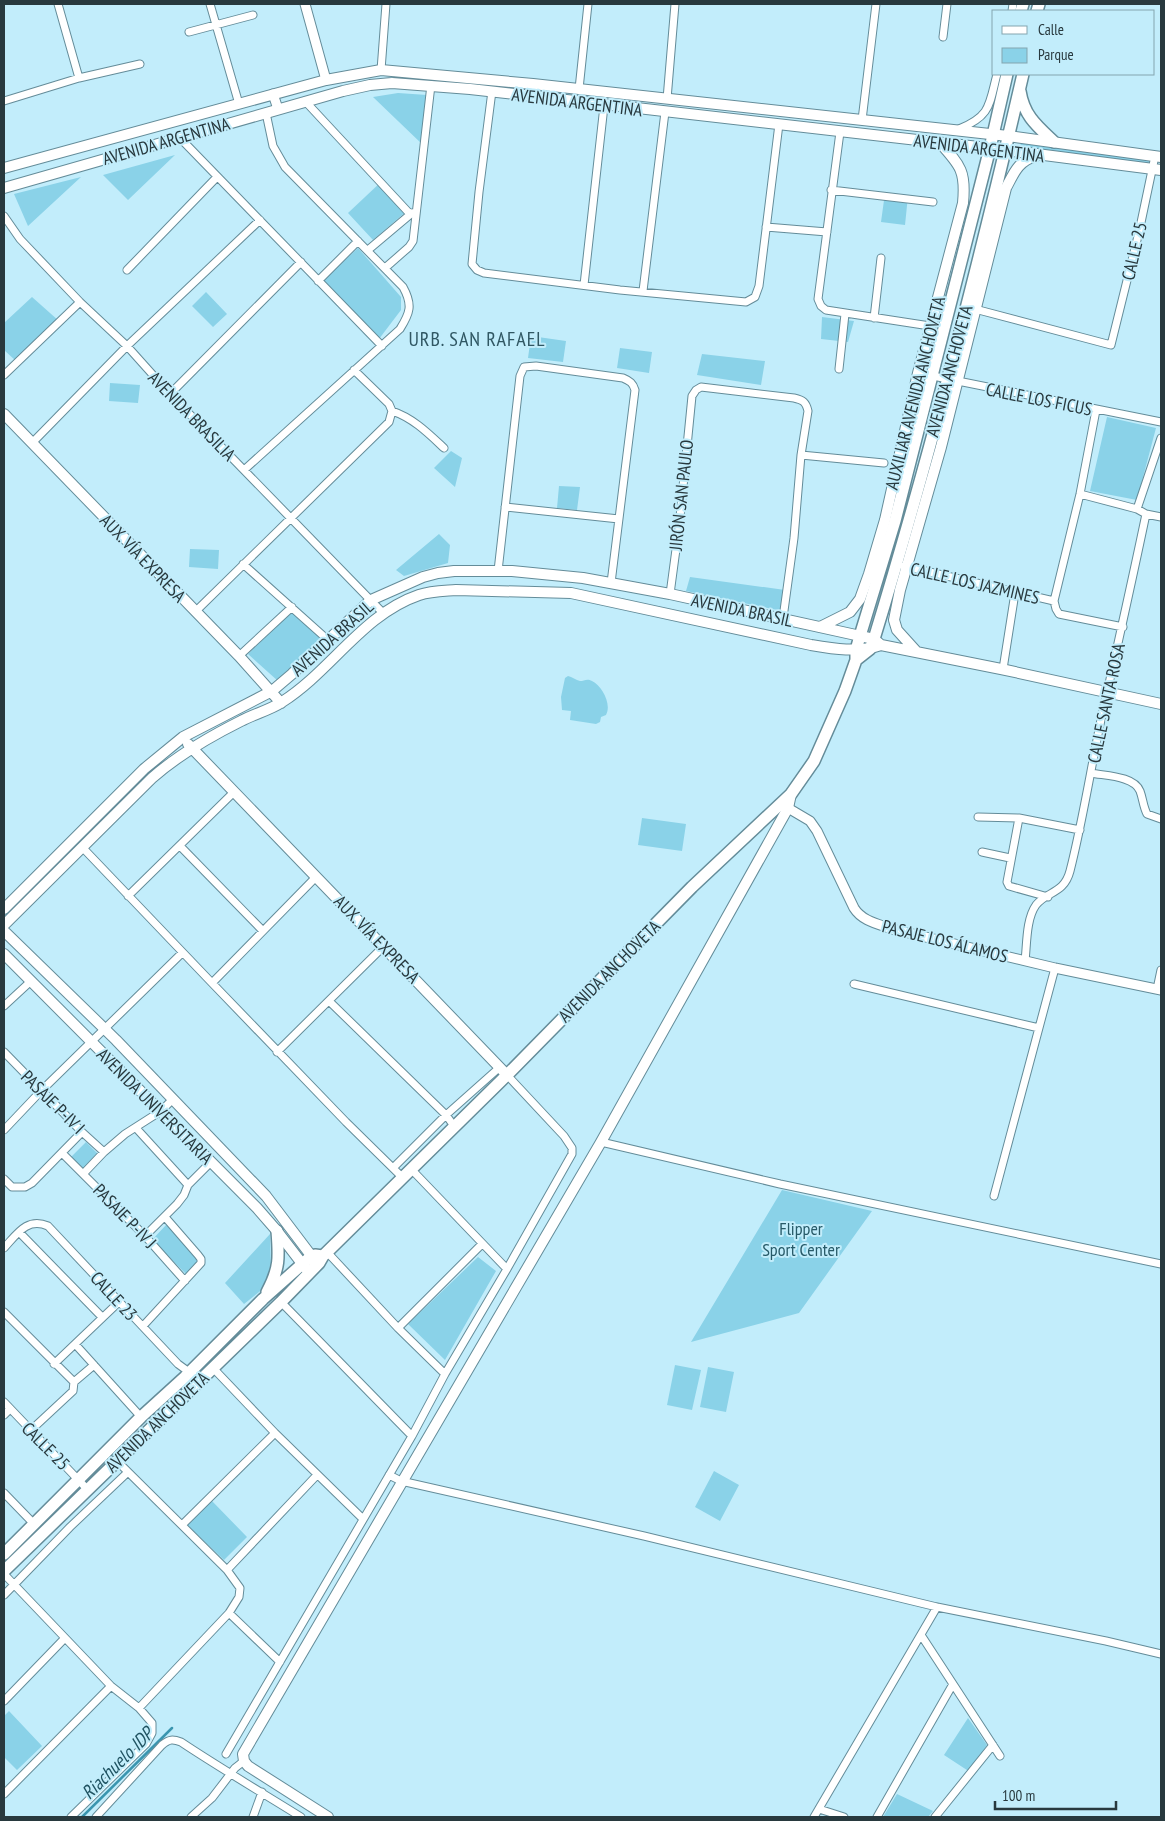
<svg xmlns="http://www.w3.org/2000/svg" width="1165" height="1821" viewBox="0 0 1165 1821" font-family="'PT Sans Narrow',sans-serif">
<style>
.green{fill:#8ad2e8}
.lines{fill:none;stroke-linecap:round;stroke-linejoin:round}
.stream{stroke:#3a95af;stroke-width:2.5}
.minor-casing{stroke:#648c99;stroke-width:9}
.tertiary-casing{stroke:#648c99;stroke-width:11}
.secondary-casing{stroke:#648c99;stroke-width:12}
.primary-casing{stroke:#648c99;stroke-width:14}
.minor{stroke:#fff;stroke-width:7}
.tertiary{stroke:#fff;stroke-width:9}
.secondary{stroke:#fff;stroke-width:10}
.primary{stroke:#fff;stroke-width:11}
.labels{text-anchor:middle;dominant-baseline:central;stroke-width:4;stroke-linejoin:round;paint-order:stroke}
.street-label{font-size:18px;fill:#28393e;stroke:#c2edfb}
.park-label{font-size:18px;fill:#275a68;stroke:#c2edfb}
.water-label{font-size:19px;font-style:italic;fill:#205362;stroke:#c2edfb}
.quarter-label{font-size:20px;letter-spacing:1px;fill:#305763;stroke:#c2edfb}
</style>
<rect width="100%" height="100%" fill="#c2edfb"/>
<path class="green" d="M398 93 427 95 423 145 373 97Z
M1020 142 1153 159 1147 164 1025 149 1021 146Z
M175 155 128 200 103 175Z
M81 177 28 226 14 194Z
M382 181 408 210 373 240 348 213Z
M885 193 908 196 905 225 881 222Z
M358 248 401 297V310L379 339 323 280Z
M206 292 227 314 213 327 192 306Z
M32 297 59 321 16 361 4 350V323Z
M822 317 854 321 848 342 821 339Z
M531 336 566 341 563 362 528 358Z
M620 348 652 352 649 373 617 368Z
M702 354 765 361 761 385 697 375Z
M110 383 140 385 138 403 109 401Z
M1107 417 1156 428 1137 500 1090 491Z
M451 451 462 458 455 487 434 468Z
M559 486 580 487 577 510 557 508Z
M439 534 450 545 448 563 404 576 396 570Z
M190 549 219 550 218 569 189 567Z
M690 577 785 590 782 611 686 591Z
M293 610 324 639 278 681 248 654Z
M568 676C572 677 576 680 580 681 584 681 587 678 592 681 602 686 612 704 606 715L601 717 600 722 596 724 570 720 571 711 562 710 561 697 565 678Z
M642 818 686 824 682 851 638 845Z
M86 1142 99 1155 84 1169 71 1157Z
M782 1190 872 1211 799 1313 691 1342Z
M166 1225 201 1259 186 1274 152 1240Z
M270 1234 271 1269 264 1288 244 1304 225 1283Z
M478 1257 496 1271 445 1360 408 1324Z
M675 1365 701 1370 692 1410 667 1405Z
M708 1367 734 1372 726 1412 700 1407Z
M714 1471 739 1485 720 1521 695 1507Z
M212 1501 247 1537 224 1560 187 1525Z
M9 1711 42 1746 17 1770 4 1757V1716Z
M968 1718 987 1745 970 1772 944 1755Z
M897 1794 933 1811 928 1817H883Z"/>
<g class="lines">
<path class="stream" d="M82 1817 172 1728"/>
<g class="minor-casing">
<path id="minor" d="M58 4 79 78
M210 4 239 104
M1012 11 1013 4
M189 32 253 15
M943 37 947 4
M381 70 386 4
M579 89 588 4
M492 91 479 192 472 264 477 270 484 273 620 290 746 302 755 297 759 286 779 124
M667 99 675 4
M4 101 79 78 140 64
M305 101 410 214
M862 120 876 4
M959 129C991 116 989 105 997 74
M840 132 818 299 821 306 826 310 930 326
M179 137 382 346
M831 190 933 202
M4 216 20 239 80 302 127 346 170 394 383 613
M766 227 827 232
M368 250 412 213
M385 268 409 247 413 241 431 85
M127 270 217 177
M318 281 358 241
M584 285 604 106
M643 291 665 112
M971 308 1111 345 1139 232 1155 156
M874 318 881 258
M839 369 845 314
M918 373 1161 422
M4 375 80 302
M170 394 301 262
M1096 410 1080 494 1054 601 1056 609 1059 614 1123 627
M392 411C413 418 428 433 444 448
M32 443 127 346 260 220
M801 455 884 463
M244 470 400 329C410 313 413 305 403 287L285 167 273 146 266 113
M1080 494 1137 509
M505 507 619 519
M1146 514 1161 517
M243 564 328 640
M904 566 1054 601
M498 571 520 376 524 367 536 366 623 378C630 381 633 383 635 390L611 583
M670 594 679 527 692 396 696 390 701 387 794 398C803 400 806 402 808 411L801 455 794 538 783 618
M195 612 389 422 392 411 389 404 354 370
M239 656 292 607
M1003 669 1015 593
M1091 773C1106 776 1134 776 1140 791 1143 799 1143 806 1147 814L1161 819
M978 817 1019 818 1080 830
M1019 818 1007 882 1009 886 1048 897
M180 846 263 931
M82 847 212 983 316 877
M982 852 1010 858
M128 896 234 792
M1025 961C1027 944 1026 919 1036 905 1047 891 1064 894 1070 871 1083 820 1091 767 1102 715 1117 648 1132 581 1146 514L1137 509 1161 438
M212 983 346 1122 403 1178
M854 984 1039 1028
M1157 989 1161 970
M329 1001 446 1115 454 1126
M4 1006 31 981
M4 1052 82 1132 104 1152
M277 1052 384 946
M136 1128 188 1185
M4 1130 41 1091 182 953
M601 1142 780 1184 1161 1264
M62 1153 145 1236 185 1281
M393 1168 446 1115 500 1067
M412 1170 507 1269
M84 1173 104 1152 125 1134 161 1111 173 1099
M4 1179 12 1187H25L32 1183 82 1132
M994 1196 1055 968
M19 1232 102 1317
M145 1236 177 1204 184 1195 188 1185 211 1162
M4 1248C17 1234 27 1217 48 1226L178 1364 189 1372
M327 1252 398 1328 445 1374
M281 1302 412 1436
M4 1312 74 1382
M143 1326 201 1263V1259L198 1255 165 1217
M398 1328 482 1244
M75 1344 141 1417
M54 1364 120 1301
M213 1368 275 1433 363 1519
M4 1402 88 1490
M4 1415 10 1409
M30 1431 73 1391 74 1382 94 1365
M117 1461 227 1570 240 1588 239 1597 229 1613 139 1708
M389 1475 401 1481 644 1536 937 1607 1106 1641 1161 1654
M4 1493 34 1524
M182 1525 275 1433
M227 1570 317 1475
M4 1574 111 1686 139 1708 152 1723V1733L146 1744 71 1817
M4 1595 70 1527 128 1472
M229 1613 280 1662
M921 1635 1000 1756
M4 1701 65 1638
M226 1754 412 1436 445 1374 507 1269 572 1154V1148L564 1136 507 1075
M4 1794 111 1686
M819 1809 844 1817
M96 1817 162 1745C169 1739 173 1739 181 1742 220 1768 261 1792 301 1817
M191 1817 212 1798 235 1768 244 1761
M253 1817 262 1792
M814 1817 937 1607
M877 1817 953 1684
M935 1817 993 1745"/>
</g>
<g class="tertiary-casing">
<path id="tertiary" d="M305 4 326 80
M273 94 278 109
M788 808 810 821 817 831 854 908C862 921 878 924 892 929L1055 968 1161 990"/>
</g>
<g class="secondary-casing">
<path id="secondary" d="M4 168 326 80 381 70 533 84 1008 136 1161 157
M4 188 343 91 370 85 392 83 470 89 1005 150 1161 170
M4 414 239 656 281 703
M820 627 850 612 860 599 869 574 885 520 918 373 963 203C966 172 961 166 940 143
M916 651 897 630 894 620 900 590 941 447 1006 188C1014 173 1018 161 1036 156
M188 744 507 1075
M4 909 144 769 183 737 272 691 292 674 371 600 423 577 438 573 454 571H512L583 578 670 594 874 639 880 644
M4 925 152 778C178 755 209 737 241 721 254 714 270 710 282 702 331 671 363 614 419 595 431 591 444 591 456 590L571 593 811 645C834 649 858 653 881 645L1001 669 1161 704
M4 931 116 1040 266 1196 316 1262
M4 954 257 1208 277 1231 307 1270
M328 1817 248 1766 244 1761 243 1754 601 1142 788 808 791 794"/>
</g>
<g class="primary-casing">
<path id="primary" d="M1021 11 1023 4
M1037 11 1039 4
M1020 91C1024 116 1037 126 1054 142
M856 660 870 649 874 639C931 453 979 264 1023 74
M267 1292C280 1268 279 1257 277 1231
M4 1554 141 1417 185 1377 263 1299 309 1258 315 1255 323 1256
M4 1571 281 1302 319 1263 323 1256 507 1075 692 887 791 794 814 761 845 691 856 660V650L860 636 895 521 990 148 1007 74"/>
</g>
<use href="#minor" class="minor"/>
<use href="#tertiary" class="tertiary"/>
<use href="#secondary" class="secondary"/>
<use href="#primary" class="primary"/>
</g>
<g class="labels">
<g class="street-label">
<text transform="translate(577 102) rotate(7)">AVENIDA ARGENTINA</text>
<text transform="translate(166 141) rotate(-16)">AVENIDA ARGENTINA</text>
<text transform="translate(979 148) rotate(7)">AVENIDA ARGENTINA</text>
<text transform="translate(1134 251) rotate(-77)">CALLE 25</text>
<text transform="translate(949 371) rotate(-75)">AVENIDA ANCHOVETA</text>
<text transform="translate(915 393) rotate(-76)">AUXILIAR AVENIDA ANCHOVETA</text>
<text transform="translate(1039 399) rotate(11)">CALLE LOS FICUS</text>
<text transform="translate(192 416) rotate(46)">AVENIDA BRASILIA</text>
<text transform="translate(681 495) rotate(-84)">JIRÓN SAN PAULO</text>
<text transform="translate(143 558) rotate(46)">AUX. VÍA EXPRESA</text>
<text transform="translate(975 583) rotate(13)">CALLE LOS JAZMINES</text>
<text transform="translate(742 610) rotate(12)">AVENIDA BRASIL</text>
<text transform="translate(332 638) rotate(-42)">AVENIDA BRASIL</text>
<text transform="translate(1106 703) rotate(-78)">CALLE SANTA ROSA</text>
<text transform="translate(377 939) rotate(46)">AUX. VÍA EXPRESA</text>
<text transform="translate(945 941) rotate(14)">PASAJE LOS ÁLAMOS</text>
<text transform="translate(609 971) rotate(-45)">AVENIDA ANCHOVETA</text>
<text transform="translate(53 1102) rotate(45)">PASAJE P-IV I</text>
<text transform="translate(155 1106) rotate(45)">AVENIDA UNIVERSITARIA</text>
<text transform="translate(125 1216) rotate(46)">PASAJE P-IV J</text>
<text transform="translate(114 1296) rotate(47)">CALLE 23</text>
<text transform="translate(157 1422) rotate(-44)">AVENIDA ANCHOVETA</text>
<text transform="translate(46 1446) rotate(45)">CALLE 25</text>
</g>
<g class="park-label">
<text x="801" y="1228">Flipper<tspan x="801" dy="21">Sport Center</tspan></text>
</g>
<g class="water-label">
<text transform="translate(117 1763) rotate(-45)">Riachuelo IDP</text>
</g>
<g class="quarter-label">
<text x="477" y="339">URB. SAN RAFAEL</text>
</g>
</g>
<rect width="1165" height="1821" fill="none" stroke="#28393e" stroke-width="10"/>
<rect x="992" y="10" width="162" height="65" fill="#c2edfb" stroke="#84a5af"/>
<rect x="1002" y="26" width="25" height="8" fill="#ffffff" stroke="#84a5af"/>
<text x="1038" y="35" font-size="15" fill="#28393e">Calle</text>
<rect x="1002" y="48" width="25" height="15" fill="#8ad2e8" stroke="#84a5af"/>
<text x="1038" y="60" font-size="15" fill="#28393e">Parque</text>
<path d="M995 1801v8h121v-8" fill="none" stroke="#28393e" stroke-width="2.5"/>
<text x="1002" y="1801" font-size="15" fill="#28393e" stroke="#c2edfb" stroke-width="4" paint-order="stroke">100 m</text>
</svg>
